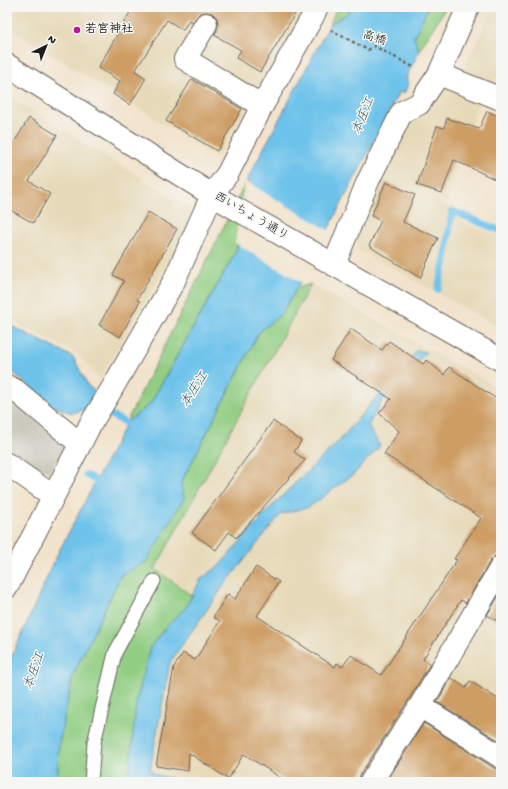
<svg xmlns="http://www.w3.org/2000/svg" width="508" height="789" viewBox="0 0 508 789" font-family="'Gochi Hand','Klee One',sans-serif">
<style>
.built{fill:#e7daba}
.industrial{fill:#c8c4b8}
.green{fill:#91cd82;stroke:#56744f}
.water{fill:#6ec3eb;stroke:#457084}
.pier{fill:#f2e3cc}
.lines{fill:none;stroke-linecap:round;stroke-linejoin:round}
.stream{stroke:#6ec3eb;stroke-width:7}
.building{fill:#ce9d63}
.lane-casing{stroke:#67625a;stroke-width:15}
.street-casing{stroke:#67625a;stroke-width:24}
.highway-casing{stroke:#67625a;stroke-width:24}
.path{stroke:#67625a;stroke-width:2.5;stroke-dasharray:3 3;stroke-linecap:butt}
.lane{stroke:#fff;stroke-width:13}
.street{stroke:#fff;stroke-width:22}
.highway{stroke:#fff;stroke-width:22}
.poi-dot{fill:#b5179e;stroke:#f6f6f2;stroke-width:1.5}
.labels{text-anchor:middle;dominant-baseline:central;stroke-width:3;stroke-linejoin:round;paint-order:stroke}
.poi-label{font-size:12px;font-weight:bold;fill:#1c1c1c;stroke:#f6f6f2;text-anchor:start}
.street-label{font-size:12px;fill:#1c1c1c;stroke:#f6f6f2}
.water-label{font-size:13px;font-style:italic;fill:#395664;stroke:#f6f6f2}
</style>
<rect width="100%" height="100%" fill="#f6f6f2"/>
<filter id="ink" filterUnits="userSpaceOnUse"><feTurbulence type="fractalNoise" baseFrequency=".025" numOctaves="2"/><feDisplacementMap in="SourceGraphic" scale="8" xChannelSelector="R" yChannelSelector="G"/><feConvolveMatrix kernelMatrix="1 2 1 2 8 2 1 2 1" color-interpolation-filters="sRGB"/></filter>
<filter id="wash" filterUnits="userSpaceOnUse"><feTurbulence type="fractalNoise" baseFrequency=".012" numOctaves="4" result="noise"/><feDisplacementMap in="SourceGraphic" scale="16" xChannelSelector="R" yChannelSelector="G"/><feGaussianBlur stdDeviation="0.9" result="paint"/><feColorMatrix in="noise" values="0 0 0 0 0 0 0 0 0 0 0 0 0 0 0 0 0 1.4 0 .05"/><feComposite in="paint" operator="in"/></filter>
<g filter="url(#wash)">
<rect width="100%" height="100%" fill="#f2e3cc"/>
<path class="built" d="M7 7H309L217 157 7 27Z
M494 7H501V93L459 76Z
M442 84 480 97 446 204 462 222 501 237V328L357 249 355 223 404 119 424 116Z
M7 95 188 207 192 222 100 379 79 355 7 318Z
M311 284 501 389V782H155L142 778 159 658 201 603 155 569Z"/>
<path class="industrial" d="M7 396 12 398 66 448 49 472 32 465 7 448Z"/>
<path class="green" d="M337 7H351L349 13 330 24Z
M428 7H446L419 51 414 37Z
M248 178 236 252 150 404 126 423Z
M311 284 155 569 192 596 186 607 165 628 150 647 129 775 135 782H57L59 743 73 675 121 575 146 562 181 483 259 332 281 314 297 288Z"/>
<path class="water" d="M351 7H428L414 37 419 51 406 78 409 83 404 93 399 92 330 226 297 288 281 314 259 332 181 483 184 498 146 562 121 575 73 675 59 743 57 782H7V667L58 553 126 423 150 404 236 252 248 178 330 24 348 13Z
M7 324 73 357 88 386 95 391 89 403 84 410 72 413 52 406 7 367Z
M417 350 426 352 380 404 368 426 380 446 354 474 309 507 281 514 225 584 170 662 150 770 157 775 186 782H135L129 775 136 704 150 647 165 628 186 607 201 579 219 566 273 505 339 441Z"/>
<path class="pier" d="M245 181 330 231 302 283 235 243Z"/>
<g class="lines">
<path class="stream" d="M438 289 445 260 452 211 501 231
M102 410 126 423 132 431
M86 475 103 485"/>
</g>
<g id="blocks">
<path class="building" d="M133 7H299L260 72 236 58 241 50 214 35 217 30 218 24 217 18 212 13 206 12 200 13 193 22 189 20 183 30 167 20 135 71 146 78 130 105 113 94 120 81 98 68Z
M192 79 242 109 217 151 166 121Z
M487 111 501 117V182L454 160 442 193 417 185 437 126 444 128 447 118 479 129Z
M29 118 57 135 29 181 50 194 33 223 7 208V154Z
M386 182 415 195 403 222 438 238 420 278 369 246 381 221 371 216Z
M148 212 177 229 137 300 140 301 120 337 99 325 124 281 113 275Z
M351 329 382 350 389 341 423 364 427 360 444 375 449 367 501 402V555L495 556 490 561 466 603 461 600 423 659 430 664 409 699 360 775 359 782H287L244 754 228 779 189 753 188 771 156 766 174 667 183 653 195 660 220 621 213 617 228 594 235 599 256 567 279 582 257 616 335 667 337 663 342 667 351 655 381 675 457 560 454 559 481 518 384 454 399 431 379 413 391 399 331 360Z
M273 421 301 441 294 452 305 460 236 538 229 532 216 550 192 533Z
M501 592V623L487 615Z
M451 678 466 688 470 681 501 701V742L437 702Z
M424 723 494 768 501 769V782H386Z"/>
</g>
</g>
<g filter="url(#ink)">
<use href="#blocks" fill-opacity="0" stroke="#67625a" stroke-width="1"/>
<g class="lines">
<g class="lane-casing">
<path id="lane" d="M91 782 94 743 115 653 154 581"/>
</g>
<g class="street-casing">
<path id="street" d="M206 24 185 59 262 106
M439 74 501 99
M334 265 368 181 402 112 419 104 439 74 468 7
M7 386 15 390 80 444
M7 464 53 496
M7 587 90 425 110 392 174 281 212 195 228 173 262 106 313 16 317 7
M420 706 501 757
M371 782 420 706 501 567"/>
</g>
<g class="highway-casing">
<path id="highway" d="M7 65 212 195 501 360"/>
</g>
<path class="path" d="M331 30 368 50 374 46 415 68"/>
<use href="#lane" class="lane"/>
<use href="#street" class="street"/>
<use href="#highway" class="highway"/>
</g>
</g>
<circle class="poi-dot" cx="77" cy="30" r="4"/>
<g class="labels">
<g class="poi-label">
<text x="85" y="30">若宮神社</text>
</g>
<g class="street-label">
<text transform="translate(374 39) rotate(18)">高橋</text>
<text transform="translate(251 217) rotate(30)">西いちょう通り</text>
</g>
<g class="water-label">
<text transform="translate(364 116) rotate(-68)">本庄江</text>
<text transform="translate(195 390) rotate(-57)">本庄江</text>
<text transform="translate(35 671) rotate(-71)">本庄江</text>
</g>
</g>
<rect width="508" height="789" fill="none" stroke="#f6f6f2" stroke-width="24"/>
<g transform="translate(46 46) rotate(43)" stroke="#f6f6f2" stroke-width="3" paint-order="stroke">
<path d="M0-3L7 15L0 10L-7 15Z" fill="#1c1c1c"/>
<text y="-6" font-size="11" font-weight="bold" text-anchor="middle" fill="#1c1c1c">N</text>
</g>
</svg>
